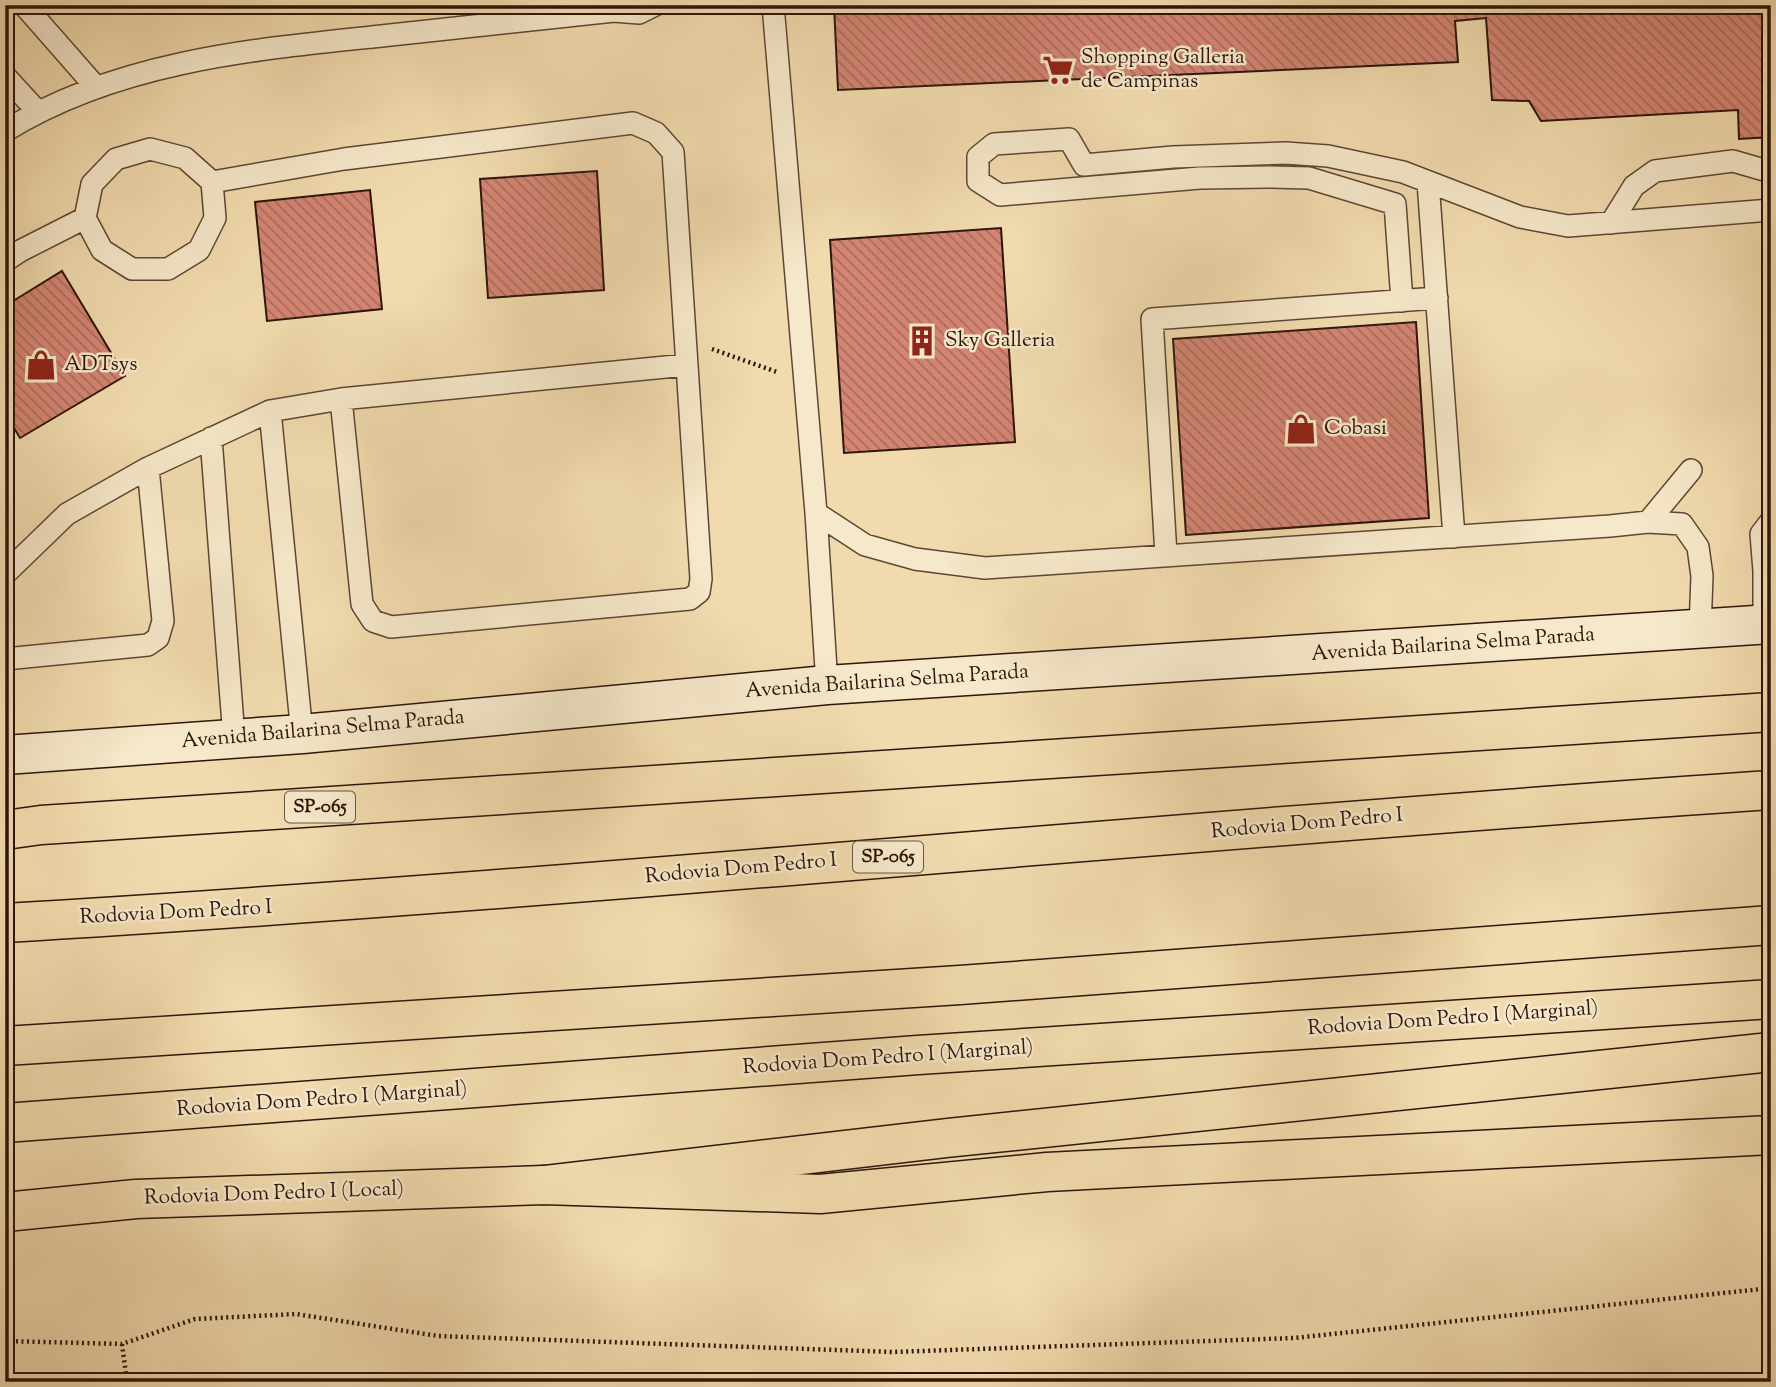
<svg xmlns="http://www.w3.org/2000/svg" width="1776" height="1387" viewBox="0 0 1776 1387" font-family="'Sorts Mill Goudy',serif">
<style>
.building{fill:url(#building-back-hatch);stroke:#2d150b;stroke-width:2}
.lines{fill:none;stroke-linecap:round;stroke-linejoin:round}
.lane-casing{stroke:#5e4634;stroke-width:24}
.secondary-casing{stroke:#2d150b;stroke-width:41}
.primary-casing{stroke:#2d150b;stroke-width:41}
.highway-casing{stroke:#2d150b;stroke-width:41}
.path{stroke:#2d150b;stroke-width:4.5;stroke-dasharray:2 3.5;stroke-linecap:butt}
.lane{stroke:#f6e8ca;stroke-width:21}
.secondary{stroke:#f6e8ca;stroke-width:38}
.primary{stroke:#f1dbae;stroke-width:38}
.highway{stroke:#f1dbae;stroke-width:38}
.labels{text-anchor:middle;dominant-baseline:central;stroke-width:5;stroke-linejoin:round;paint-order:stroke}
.shield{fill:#f6e8ca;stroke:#695444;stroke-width:2}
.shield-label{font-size:19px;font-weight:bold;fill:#2d150b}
.poi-label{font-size:21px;fill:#2d150b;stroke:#f6e8ca;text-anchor:start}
.street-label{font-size:21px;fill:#2d150b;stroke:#f6e8ca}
</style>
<defs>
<pattern id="building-back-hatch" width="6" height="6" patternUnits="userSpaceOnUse" patternTransform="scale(1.75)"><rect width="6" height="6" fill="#d48573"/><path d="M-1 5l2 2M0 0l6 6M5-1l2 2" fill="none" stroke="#ac6c5d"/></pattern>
</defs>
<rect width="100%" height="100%" fill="#f1dbae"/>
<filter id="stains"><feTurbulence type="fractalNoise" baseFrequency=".00286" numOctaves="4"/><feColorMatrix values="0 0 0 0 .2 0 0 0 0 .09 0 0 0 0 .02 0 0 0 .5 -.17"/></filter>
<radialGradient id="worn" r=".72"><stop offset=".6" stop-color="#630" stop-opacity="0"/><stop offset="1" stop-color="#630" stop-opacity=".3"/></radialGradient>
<path class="building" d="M834 5H1771V137L1739 139 1738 110 1541 121 1529 101 1492 100 1486 18 1455 21 1458 62 838 90Z
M597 171 604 290 488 298 480 179Z
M370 190 382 309 267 321 255 202Z
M1001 228 1015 442 844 453 830 240Z
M62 271 125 376 20 438 5 413V306Z
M1416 322 1429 518 1186 535 1173 339Z"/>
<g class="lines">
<g class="lane-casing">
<path id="lane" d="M24 5 95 86
M773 5 816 513 827 685
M5 76 37 111
M5 131C115 63 246 50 372 37 452 28 533 20 614 11L639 13 655 5
M150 149 185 158 212 182 215 218 199 250 168 269H132L102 250 85 218 92 184 116 159Z
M212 182 344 159 633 123 656 133 673 152 701 579 699 592 690 599 391 627 373 621 362 604 341 399
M1428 182 1454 537
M1611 223 1634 186 1655 171 1733 161 1771 172
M5 261 20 251 85 218
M1402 301 1395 204 1309 178 1268 177 1200 178 1000 195 978 181V157L994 144 1069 139 1084 165 1173 157 1286 153 1328 156 1403 172 1520 217 1568 226 1771 210
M270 411 302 734
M211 438 234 738
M816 513 865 545 915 559 985 568 1610 526 1648 522 1682 524 1698 547 1702 576 1700 629
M1648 522 1691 470
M1166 555 1152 319 1437 298
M5 574 67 514 148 468 270 411 341 399 686 365
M1764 625V571L1761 534 1771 521
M5 659 148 645 158 638 163 621 148 468"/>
</g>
<g class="secondary-casing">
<path id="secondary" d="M5 755 302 734 827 685 1771 624"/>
</g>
<g class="primary-casing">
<path id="primary" d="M5 1212 136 1199 544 1185 820 1194 1047 1172 1771 1135"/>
</g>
<g class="highway-casing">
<path id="highway" d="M5 830 41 825 1771 712
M5 923C594 888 1182 829 1771 790
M5 1046 960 985 1771 925
M5 1123 918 1055 1771 999
M544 1185 947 1138 1771 1052"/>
</g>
<path class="path" d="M712 349 777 372
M5 1341 122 1344 195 1319 296 1314 438 1336 893 1352 1294 1338 1771 1288
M122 1344 127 1382"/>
<use href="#lane" class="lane"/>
<use href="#secondary" class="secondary"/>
<use href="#primary" class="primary"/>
<use href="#highway" class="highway"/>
</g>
<defs>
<g id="supermarket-bare" transform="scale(2.415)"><path d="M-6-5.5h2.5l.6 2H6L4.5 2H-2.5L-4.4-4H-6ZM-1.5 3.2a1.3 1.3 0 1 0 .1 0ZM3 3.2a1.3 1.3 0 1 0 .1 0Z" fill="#8f2418" stroke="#f6e8ca" stroke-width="2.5" paint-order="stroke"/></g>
<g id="building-bare" transform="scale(2.415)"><path d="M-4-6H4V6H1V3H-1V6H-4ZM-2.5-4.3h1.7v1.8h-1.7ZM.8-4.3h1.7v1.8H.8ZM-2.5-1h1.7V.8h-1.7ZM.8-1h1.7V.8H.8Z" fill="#8f2418" stroke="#f6e8ca" stroke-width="2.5" paint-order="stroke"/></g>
<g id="shop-bare" transform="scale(2.415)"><path d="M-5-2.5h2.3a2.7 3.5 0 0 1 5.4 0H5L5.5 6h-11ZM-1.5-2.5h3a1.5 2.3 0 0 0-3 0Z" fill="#8f2418" stroke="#f6e8ca" stroke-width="2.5" paint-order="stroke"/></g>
</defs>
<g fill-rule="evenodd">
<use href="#supermarket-bare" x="1058" y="70"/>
<use href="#building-bare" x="922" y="341"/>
<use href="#shop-bare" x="41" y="365"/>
<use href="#shop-bare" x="1301" y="429"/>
</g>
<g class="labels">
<g class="shield">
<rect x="285" y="791.5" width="70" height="31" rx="5"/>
<rect x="853" y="841.5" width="70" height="31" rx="5"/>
</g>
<g class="shield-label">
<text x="320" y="807">SP-065</text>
<text x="888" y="857">SP-065</text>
</g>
<g class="poi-label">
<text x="1081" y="58">Shopping Galleria<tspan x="1081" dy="24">de Campinas</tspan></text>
<text x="945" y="341">Sky Galleria</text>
<text x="64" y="365">ADTsys</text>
<text x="1324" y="429">Cobasi</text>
</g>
<g class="street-label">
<text transform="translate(1453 645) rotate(-4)">Avenida Bailarina Selma Parada</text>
<text transform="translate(887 682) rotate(-4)">Avenida Bailarina Selma Parada</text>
<text transform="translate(323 730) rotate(-5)">Avenida Bailarina Selma Parada</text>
<text transform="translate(1307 824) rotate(-5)">Rodovia Dom Pedro I</text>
<text transform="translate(741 869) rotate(-5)">Rodovia Dom Pedro I</text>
<text transform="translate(176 913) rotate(-3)">Rodovia Dom Pedro I</text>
<text transform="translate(1453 1019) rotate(-4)">Rodovia Dom Pedro I (Marginal)</text>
<text transform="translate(888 1058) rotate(-4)">Rodovia Dom Pedro I (Marginal)</text>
<text transform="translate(322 1100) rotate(-4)">Rodovia Dom Pedro I (Marginal)</text>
<text transform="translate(274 1194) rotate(-2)">Rodovia Dom Pedro I (Local)</text>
</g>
</g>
<rect width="1776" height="1387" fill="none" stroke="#f1dbae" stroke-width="28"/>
<rect x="7" y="7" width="1762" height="1373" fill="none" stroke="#2d150b" stroke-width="3.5"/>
<rect x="14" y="14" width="1748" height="1359" fill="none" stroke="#2d150b" stroke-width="2"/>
<rect width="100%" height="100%" filter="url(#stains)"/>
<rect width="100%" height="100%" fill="url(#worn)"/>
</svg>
